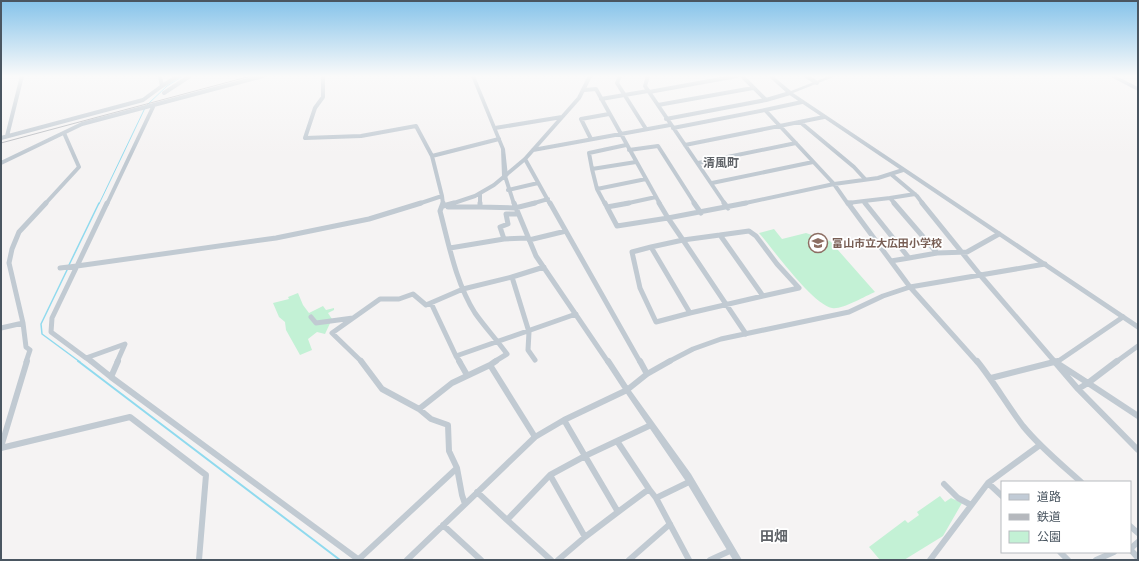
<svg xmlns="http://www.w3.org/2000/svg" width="1139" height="561" viewBox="0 0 1139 561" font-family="Figtree,'Noto Sans JP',sans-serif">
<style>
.green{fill:#c3f1d5}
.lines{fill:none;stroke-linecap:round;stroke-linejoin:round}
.stream-far2{stroke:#90daee;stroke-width:1}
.stream-far1{stroke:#90daee;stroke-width:1.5}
.stream{stroke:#90daee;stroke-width:2}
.minor-far2{stroke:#c1cad2;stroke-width:4}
.minor-far1{stroke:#c1cad2;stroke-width:5}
.minor{stroke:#c1cad2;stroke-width:6}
.tertiary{fill:#c1cad2;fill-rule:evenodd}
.secondary{fill:#c1cbd6;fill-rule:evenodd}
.rail{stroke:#b5b8bd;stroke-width:1}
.labels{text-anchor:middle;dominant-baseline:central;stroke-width:3.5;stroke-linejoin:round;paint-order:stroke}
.education-label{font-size:11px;font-weight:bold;fill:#785e54;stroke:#fff;text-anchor:start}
.neighbourhood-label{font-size:12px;font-weight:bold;fill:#5f6368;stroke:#fff}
.near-neighbourhood-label{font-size:14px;font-weight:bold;fill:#5f6368;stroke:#fff}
</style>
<rect width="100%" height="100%" fill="#f5f3f3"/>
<path class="green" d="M774 229 782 239 806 233 830 241 875 292C865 296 842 310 832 308 812 304 773 249 759 233Z
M298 293 303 305 309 313 323 306 326 310 334 308V310L328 313 332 319 325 334 317 332 308 339 312 350 300 355 286 330 285 322 279 317 273 303 289 299 288 297Z
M940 496 945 502 951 498 962 503 943 536 904 560H880L869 547 905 520 908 523 919 515 917 512Z"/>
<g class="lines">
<path class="stream-far2" d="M147 105 167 86 183 76
M99 204 145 108"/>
<path class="stream-far1" d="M69 265 99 203
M68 268 41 324 42 334 80 362"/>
<path class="stream" d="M78 361 340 560"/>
<path class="minor-far2" d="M323 76V97L315 108 305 138 361 136 416 126 432 156
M620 76 617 83 646 129
M648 76 645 86 725 204
M742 76 766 100
M806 76 817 83
M162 86 178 76
M584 90 596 89 660 204
M649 92 737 76
M164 93 190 76
M601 99 648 91
M802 102 765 110 834 184 848 204
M658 105 753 88
M666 119 766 100 790 93
M800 122 854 167 865 179
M495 128 562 117
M673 128 765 110
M7 136 22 76
M1 138 143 100 162 86 160 76
M591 139 581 119 609 114
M685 145 824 117
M533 150 670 125
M629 150 658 146 695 204
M525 159 550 204
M1 163 82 124 263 76
M698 163 796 143
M592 169 589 153 626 145
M892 175 917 196 923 204
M505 176 514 204
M712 183 813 162
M597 189 592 169 636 162
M508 190 538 183
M480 193V204
M442 196 432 156 499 139
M848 203 864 201
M45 204 79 167 64 133
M107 204 154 105
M418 204 442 196 443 204
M451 204 475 196 494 185 525 159 579 98 590 76
M531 204 548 199
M605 204 597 189 646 179
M624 204 656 197
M741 204 834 184 878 178 903 170
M866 204 864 201 890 198
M895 204 890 198 915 194"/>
<path class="minor-far1" d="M443 203 440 211C449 245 456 283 475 313 484 326 497 340 507 354L494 362
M480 203V207L515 208 535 203
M514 203 536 256 608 362
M550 203 640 362
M605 203 607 207
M629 203 607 207 617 226 668 218 683 240 651 247
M659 203 668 218 746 203
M694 203 701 213
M724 203 728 208
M848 203 910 287 977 362
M848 203H851
M865 203 909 258 937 253
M894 203 937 253 967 252 999 234
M922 203 981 276 1055 362
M443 206 454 203
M448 207H480
M518 214H506L508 224 500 227 504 239 527 238
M749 231 756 236 777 264 799 288 763 296 720 235Z
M720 235 683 240 746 334
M529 240 566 231
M651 247 690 313 656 322 640 288 632 252Z
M450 248 504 239
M891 261 909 258
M60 268 77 266 107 203
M431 303 456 356
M690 313 763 296
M311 317 316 323 353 318
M23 323 26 347 30 350 26 362
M1 328 23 323 9 263 12 249 19 232 46 203
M86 358 92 362
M86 358 51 332 52 318 77 266 276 238 369 219 421 203
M86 358 125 344 117 362
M535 360 528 350 529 332 512 277 544 267
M362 362 332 333 380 299H399L413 294 426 305 463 289 512 277
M460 362 456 356 576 314
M668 362 693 349 721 339 849 312 883 296 910 287 1045 264
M1057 362 1123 317
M1116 362 1138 346"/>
<path class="minor" d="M91 361 111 377 118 361
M361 361 382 389 419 409 452 383 490 365
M459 361 467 375
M496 361 490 365 535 437
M608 361 627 390
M640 361 647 374
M977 361C994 382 1007 405 1023 426 1040 447 1061 464 1081 482
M1054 361 1078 389 1138 450
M1117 361 1088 383 1138 416
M1057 363 1088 383 1078 389
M111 377 359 560
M991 378 1058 361
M564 420 585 456 651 425
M617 441 649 489 618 512
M1 447 27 361
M1 448 130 417 206 475 199 560
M585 456 618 512 585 537 550 475Z
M457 468 462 495 465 504
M988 483 1002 496
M944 484 958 498 971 505
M649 489 656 498 691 481
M477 492 507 520 550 475
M656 498 689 560
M507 520 551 560
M443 525 481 560
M1130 526 1138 533
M1130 549 1138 558
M1130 549 1138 542
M1060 552 1068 560
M358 560 457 468 449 451 448 425 431 419 419 409
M407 560 535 437 564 420 627 390 647 374 670 361
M558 560 585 537
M629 560 670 524
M710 560 732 550
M930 560 988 483 1040 445
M1096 560 1114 552"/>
<path class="tertiary" d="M471 76H475L505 149 508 176 507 177H503L502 176 501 149Z
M768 76H773L791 91 829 76H836L793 93 1138 324V330L788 94Z
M627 387 629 388 691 474 742 560H733L685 480 625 392 624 390 625 388Z"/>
<path class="secondary" d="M1109 76H1116L1138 87V91Z"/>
<path class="rail" d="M1 143 251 76"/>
</g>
<linearGradient id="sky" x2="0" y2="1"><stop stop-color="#85c3ea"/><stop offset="0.49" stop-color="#fafafa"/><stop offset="1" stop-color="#fafafa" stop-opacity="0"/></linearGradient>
<rect width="1139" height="155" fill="url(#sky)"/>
<defs>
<g id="school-ring" transform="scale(1)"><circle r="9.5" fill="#fff" stroke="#8d6e63" stroke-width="1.5"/><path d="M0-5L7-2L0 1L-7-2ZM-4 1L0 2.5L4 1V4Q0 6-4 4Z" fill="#8d6e63"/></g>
</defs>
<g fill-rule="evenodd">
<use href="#school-ring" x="818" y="243"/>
</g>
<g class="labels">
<g class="education-label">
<text x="832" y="243">富山市立大広田小学校</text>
</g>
<g class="neighbourhood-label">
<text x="721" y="163">清風町</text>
</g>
<g class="near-neighbourhood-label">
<text x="774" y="536">田畑</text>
</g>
</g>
<rect width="1139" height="561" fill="none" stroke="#4a5661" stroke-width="4"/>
<rect x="1001" y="481" width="130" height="72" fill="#ffffff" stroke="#b7bbc0"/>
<rect x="1009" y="494" width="20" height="6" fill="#c1cbd6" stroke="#b7bbc0"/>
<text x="1037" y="501" font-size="12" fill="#4a5661">道路</text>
<rect x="1009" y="514" width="20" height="6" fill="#b5b8bd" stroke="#b7bbc0"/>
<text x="1037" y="521" font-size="12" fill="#4a5661">鉄道</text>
<rect x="1009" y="531" width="20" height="12" fill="#c3f1d5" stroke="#b7bbc0"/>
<text x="1037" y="541" font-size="12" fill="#4a5661">公園</text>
</svg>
